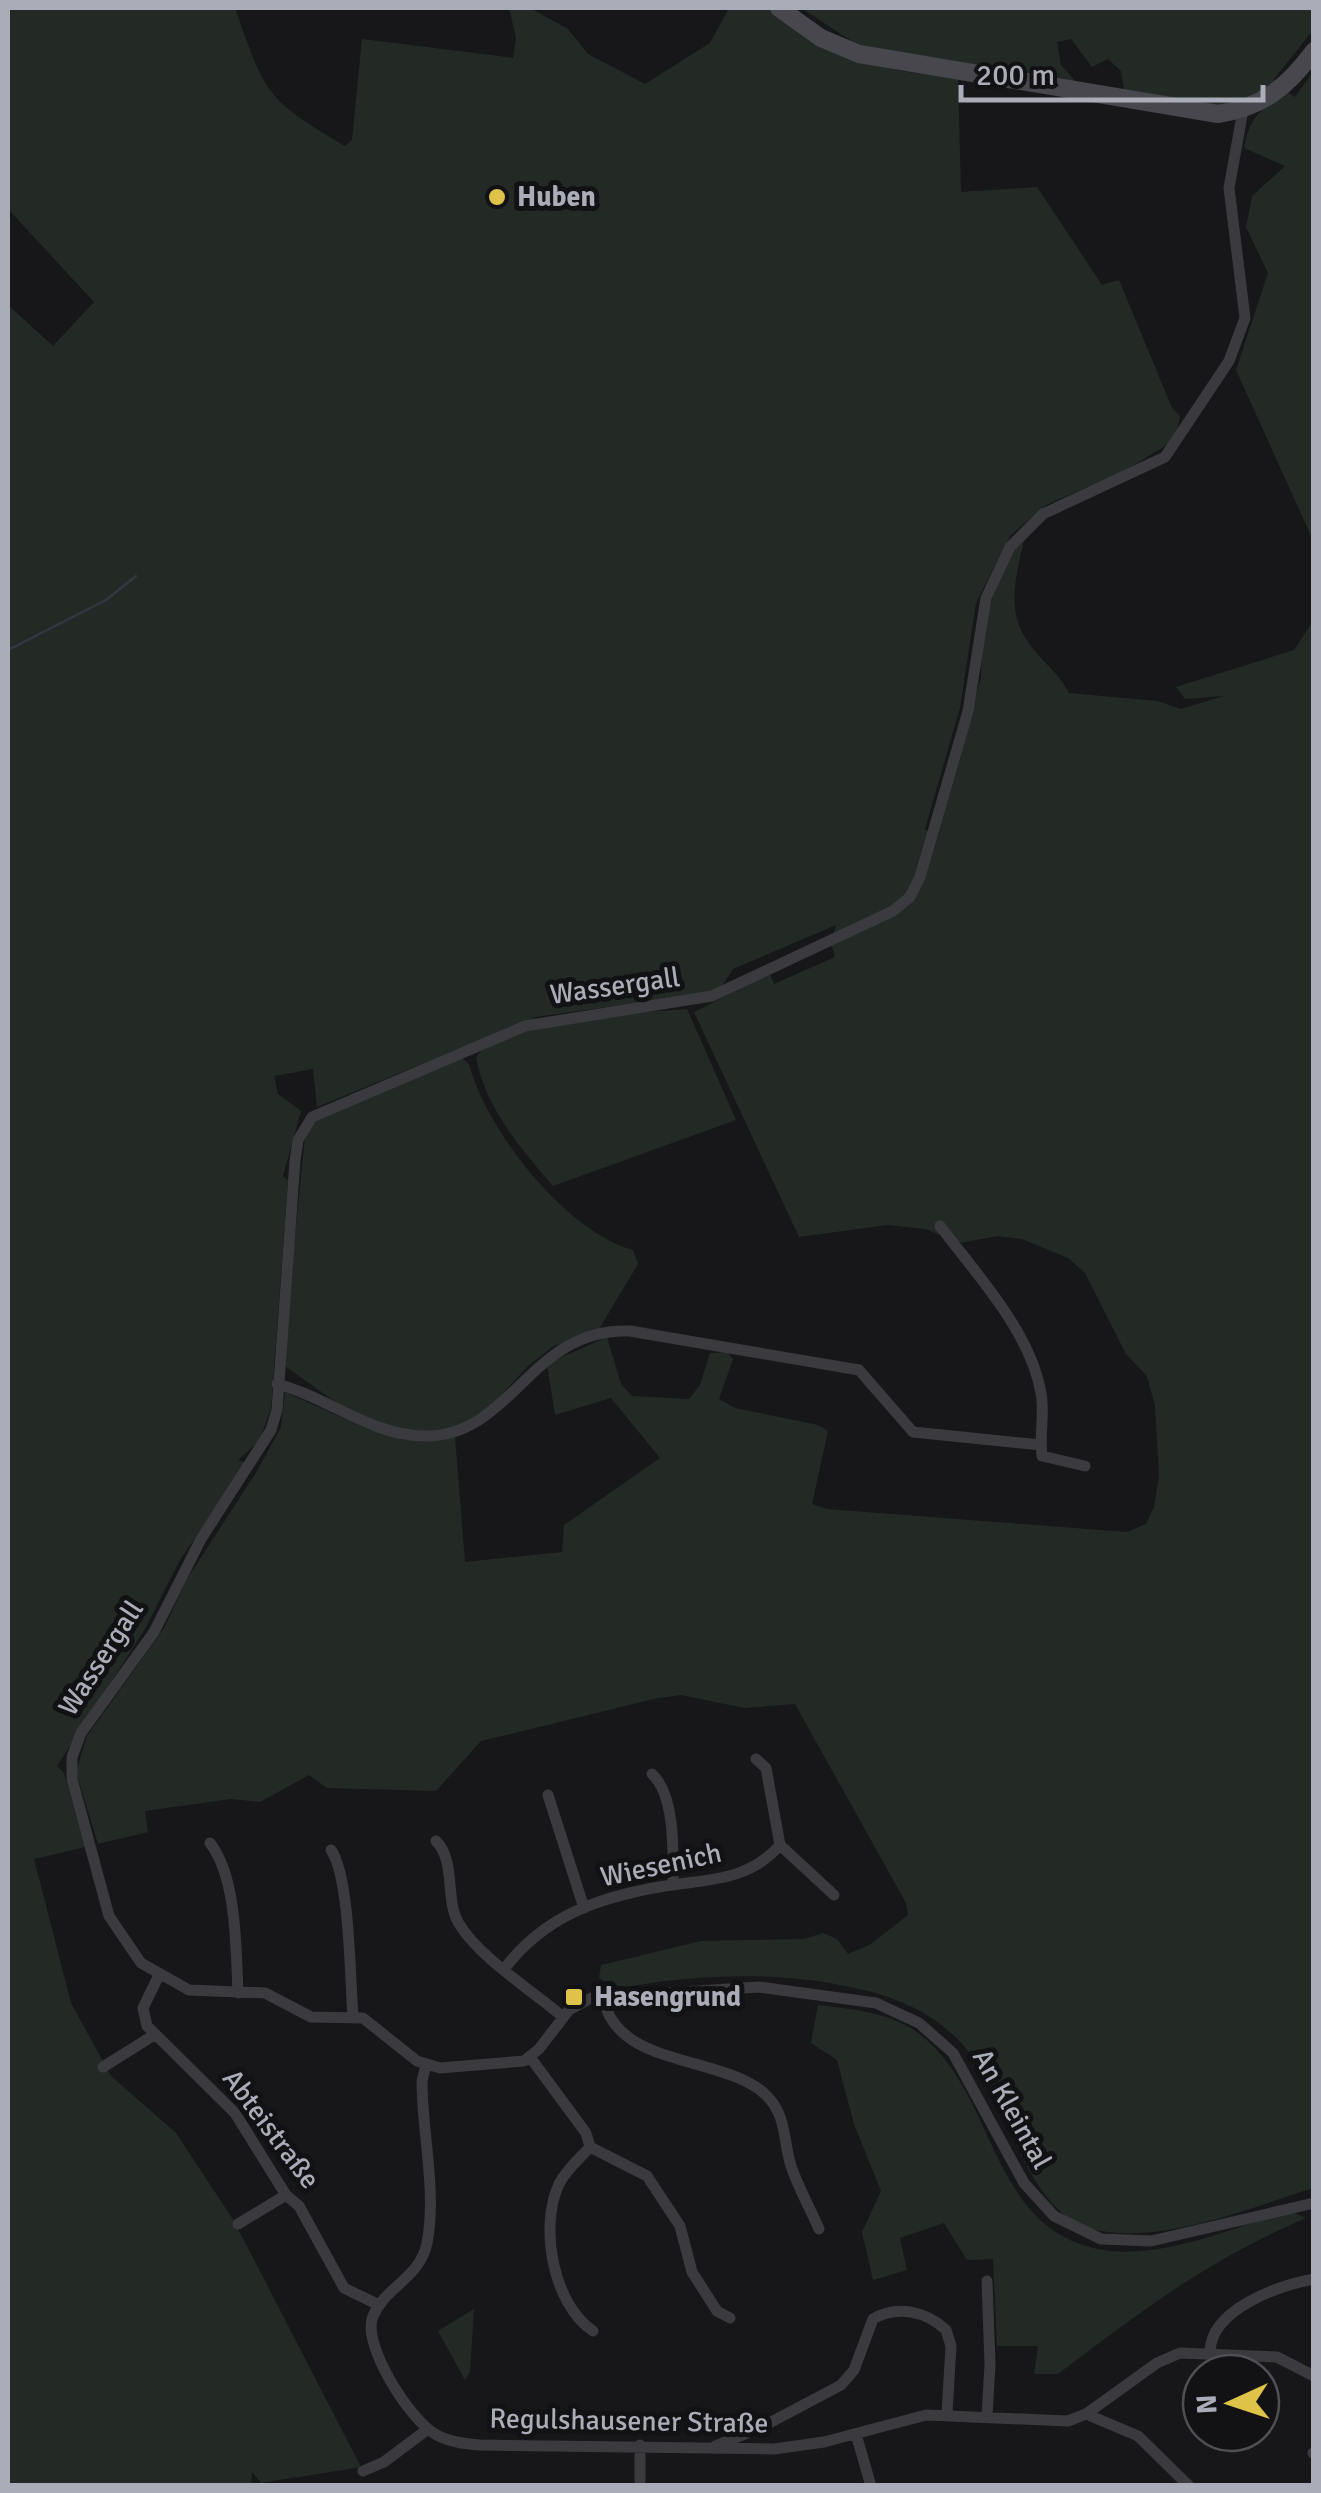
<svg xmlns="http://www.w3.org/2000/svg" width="1321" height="2493" viewBox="0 0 1321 2493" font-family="Signika,sans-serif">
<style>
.green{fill:#232a25}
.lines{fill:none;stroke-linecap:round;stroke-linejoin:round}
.stream{stroke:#313840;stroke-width:2.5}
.street{stroke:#3a3a3f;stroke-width:11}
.secondary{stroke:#47474d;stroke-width:18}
.poi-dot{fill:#dfc348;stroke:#121214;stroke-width:4}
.labels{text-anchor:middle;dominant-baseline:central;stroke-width:10;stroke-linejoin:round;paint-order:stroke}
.poi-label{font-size:28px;font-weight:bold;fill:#aaacb7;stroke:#121214;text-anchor:start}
.street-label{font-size:28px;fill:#aaacb7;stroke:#121214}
</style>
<rect width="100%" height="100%" fill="#171719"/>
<path class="green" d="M8 8H235C266 95 264 98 345 146L352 140 362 39 513 58 516 38 509 8H530L568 29 588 54 645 84 710 43 729 8H770L836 54 901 71 958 79 961 192 1037 187 1102 285 1119 280 1172 408 1180 416 1175 440 1124 471 1046 505 1010 536 976 603 960 708 925 829 936 837 981 677 983 630 997 581 1018 542 1024 540C1015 581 1004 616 1035 651 1048 667 1059 674 1069 693L1157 701 1181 709 1224 696 1185 699 1176 687 1294 650 1313 621V2188C1251 2208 1157 2246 1092 2229 1027 2212 1007 2105 974 2059 948 2022 911 2002 868 1991 801 1974 733 1973 665 1981 643 1983 617 1993 599 1978L601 1965 701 1941 804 1939 823 1933 837 1939 848 1954 871 1944 908 1915 906 1903 795 1704 744 1708 681 1695 658 1698 481 1741 436 1791 327 1788 309 1775 260 1802 231 1799 145 1811 148 1832 98 1844 76 1772 87 1736 164 1628 187 1579 257 1471 281 1427 285 1392 365 1428 395 1437H455L465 1562 562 1552 564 1525 660 1458 611 1398 555 1415 547 1364 607 1337 621 1384 632 1396 689 1399 700 1385 710 1353 727 1352 733 1359 719 1399 735 1408 818 1425 828 1431 812 1504 827 1509 1127 1532 1146 1524 1154 1507 1159 1476 1155 1406 1147 1376 1126 1354 1085 1273 1068 1258 1022 1239 998 1236 959 1243 926 1229 887 1225 799 1237 694 1012 770 974 774 984 835 957 831 943 836 925 733 969 722 986 706 993 536 1017 317 1107 313 1069 274 1076 278 1094 301 1111 283 1176 288 1180 271 1409 259 1441 238 1460 246 1463 180 1560 145 1629 57 1766 64 1773 85 1847 34 1859 71 2003 111 2076 176 2133 234 2221 361 2467 261 2483 252 2472 251 2484 239 2485H8V305L53 346 94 302 8 209Z
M801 8H1313L1314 29 1274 79V89C1216 118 1186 105 1125 94L1121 71 1108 59 1092 67 1071 39 1057 42 1061 65 1076 82 1050 76 1047 81 870 53Z
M1313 72V574L1312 538 1236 370 1268 273 1246 227 1252 196 1285 166 1244 148C1250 116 1261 109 1287 92L1295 97Z
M687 1009 736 1120 553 1186C520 1148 486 1108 476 1058 497 1017 643 1013 687 1009Z
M462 1058 469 1064C486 1130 566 1232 633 1250L638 1264 599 1329 552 1347 528 1366 492 1405 459 1427 422 1432 381 1425 340 1405 282 1364 305 1137 318 1117Z
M818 2005C851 2009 886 2012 914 2030 1000 2089 985 2236 1110 2251 1168 2257 1235 2227 1290 2211L1306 2218C1206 2261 1143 2310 1058 2374H1034L1038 2346H997L993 2259 967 2260 944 2223 900 2238 907 2270 873 2280 862 2232 881 2191 854 2124 837 2060 811 2043Z
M474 2309 470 2372 465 2380 438 2331Z"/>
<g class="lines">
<path class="stream" d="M8 650 106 600 136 576"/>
<path class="street" d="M1243 110 1229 188 1245 318 1229 361 1165 457 1043 514 1010 547 986 598 968 711 920 877 910 897 893 911 712 996 525 1026 312 1117 298 1140 295 1161 277 1410 271 1430 201 1539 154 1632 81 1733 72 1757V1779L109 1916 141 1963 189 1990 265 1993 311 2017 363 2018 417 2061 440 2068 524 2061 539 2049 569 2010 591 1998 759 1987 876 2003 919 2023 953 2053 1024 2183 1054 2216 1101 2239 1151 2241 1314 2203
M940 1226C977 1275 1030 1331 1041 1393 1045 1414 1039 1435 1042 1456L1085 1466
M277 1384C328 1397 372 1437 427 1436 513 1435 531 1327 630 1331L859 1370 913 1432 1041 1445
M756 1759 766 1768 780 1845
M652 1774C676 1796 673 1855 673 1885
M548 1795 584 1908
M436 1841C456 1861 445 1898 458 1922 477 1956 533 1991 563 2017
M210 1843C237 1877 236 1951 238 1993
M780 1845 834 1895
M331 1850C350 1877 350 1980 353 2017
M505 1968C544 1917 596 1898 659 1887 704 1879 747 1883 780 1845
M158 1977 143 2008 147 2026 235 2113 286 2195 299 2206 344 2288 379 2305
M603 1997C616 2069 723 2054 766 2095 787 2115 783 2141 791 2166 798 2187 810 2208 819 2229
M530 2057 586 2133 590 2147
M426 2065 422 2081C422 2133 437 2192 427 2243 420 2278 386 2286 373 2316 361 2344 410 2420 435 2434 448 2442 465 2444 480 2445L774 2449 824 2442 926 2415 1068 2421 1086 2414 1157 2363 1180 2353 1277 2357 1314 2376
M103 2067 154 2035
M590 2147 647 2176 680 2226 692 2272 717 2311 730 2318
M590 2147C579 2159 566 2170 559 2184 539 2227 553 2304 593 2331
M238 2224 286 2195
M1210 2351C1212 2309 1277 2286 1314 2279
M1086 2414 1138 2436 1189 2486
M987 2416 990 2364 987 2281
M856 2434 871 2486
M715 2446 760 2428 841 2385 854 2370 873 2319C897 2305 926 2311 946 2330L951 2346 947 2413
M1313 2453H1314
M363 2471 384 2462 428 2429
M640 2486V2445"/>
<path class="secondary" d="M779 8 821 38 859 54 1218 114C1262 108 1288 86 1314 51"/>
</g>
<g class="poi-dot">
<circle cx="497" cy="197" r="10"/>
<rect x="564" y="1987" width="20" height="20" rx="5"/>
</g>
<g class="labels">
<g class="poi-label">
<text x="517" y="197">Huben</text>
<text x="594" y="1997">Hasengrund</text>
</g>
<g class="street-label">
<text transform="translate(615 986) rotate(-8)">Wassergall</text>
<text transform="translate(101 1658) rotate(-57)">Wassergall</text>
<text transform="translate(661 1865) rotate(-12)">Wiesenich</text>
<text transform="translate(1012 2109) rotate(61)">An Kleintal</text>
<text transform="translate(271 2129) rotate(53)">Abteistraße</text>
<text transform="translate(629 2421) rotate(1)">Regulshausener Straße</text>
</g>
</g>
<rect width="1321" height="2493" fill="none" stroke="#aaacb7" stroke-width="20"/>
<g transform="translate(1231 2403) rotate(267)"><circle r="48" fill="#121214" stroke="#4f5055" stroke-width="2.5"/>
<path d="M0-8L18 38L0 25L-18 38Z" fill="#dfc348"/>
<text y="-15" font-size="28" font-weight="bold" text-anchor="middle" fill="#aaacb7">N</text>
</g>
<path d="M961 85v15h302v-15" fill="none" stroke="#aaacb7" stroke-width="5"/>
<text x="976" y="85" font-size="30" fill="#aaacb7" stroke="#121214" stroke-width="8" paint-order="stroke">200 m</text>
</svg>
